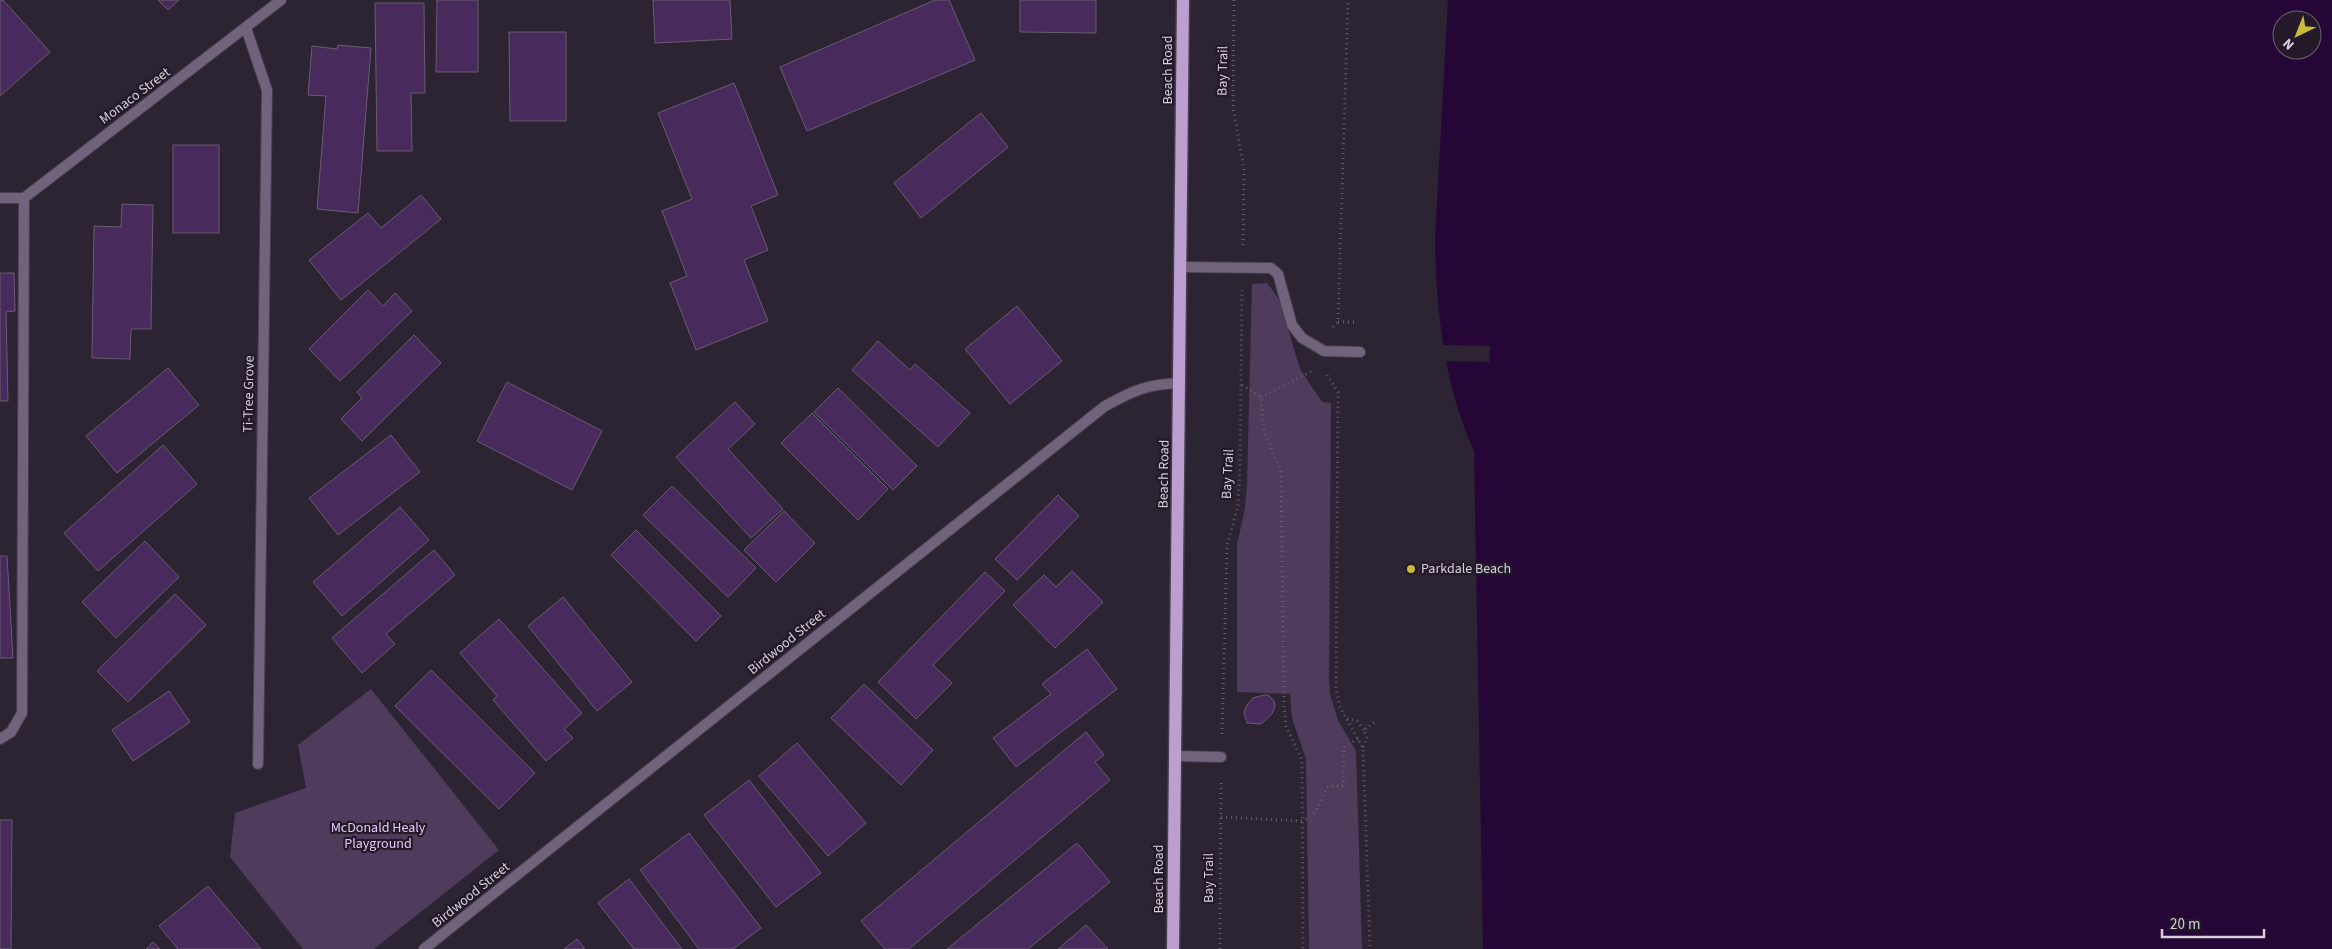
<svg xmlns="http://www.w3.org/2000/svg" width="2332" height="949" viewBox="0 0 2332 949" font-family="'Source Sans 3',sans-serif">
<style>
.green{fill:#4f3c5c}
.water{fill:#260636;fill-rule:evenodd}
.pier{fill:#2c2333}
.building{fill:#492a5c;stroke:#685d6f}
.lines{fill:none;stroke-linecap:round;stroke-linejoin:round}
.service-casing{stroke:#473f4e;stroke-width:12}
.minor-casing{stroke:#473f4e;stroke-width:12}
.primary-casing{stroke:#473f4e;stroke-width:15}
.path{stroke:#655d6b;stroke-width:3;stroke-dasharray:1 4;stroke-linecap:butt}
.service{stroke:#71637b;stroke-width:10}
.minor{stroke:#71637b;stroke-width:10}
.primary{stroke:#bc9fd0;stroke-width:12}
.poi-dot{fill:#cbba39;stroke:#231929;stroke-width:2}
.labels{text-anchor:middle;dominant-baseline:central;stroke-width:4.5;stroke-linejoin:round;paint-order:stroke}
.street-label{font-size:14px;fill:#d6d0da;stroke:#231929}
.poi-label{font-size:14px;fill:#d6d0da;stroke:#231929;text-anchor:start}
.park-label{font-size:14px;fill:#e4c8f7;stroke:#231929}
</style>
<rect width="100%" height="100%" fill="#2c2333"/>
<path class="green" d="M1267 283 1279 299 1300 369 1322 402 1331 403 1329 679 1330 694 1338 720 1356 751 1362 949H1309L1306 759 1292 718 1290 694 1237 692V545L1245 508 1247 485 1252 284Z
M371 689 499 850 374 949H303L230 857 235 813 306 788 298 745Z"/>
<path class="water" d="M1448 0H2332V949H1483L1474 451C1444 384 1436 311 1435 238ZM2282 20H2312V50H2282Z"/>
<path class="pier" d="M1441 345 1490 346 1489 362 1444 361Z"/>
<path class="building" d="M0 0H3L50 52 0 96Z
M158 0H179L168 10Z
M437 0H478V72H436Z
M653 0H730L732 39 655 43Z
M935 0H949L975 60 807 131 780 67Z
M1020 0H1096V33L1020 32Z
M375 3H424L425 93H411L412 151H377Z
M509 32H566V121H510Z
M338 45 371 48 358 213 317 209 326 96 308 95 312 46 337 49Z
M734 83 778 195 751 206 768 250 744 260 768 321 696 350 670 283 687 276 662 211 692 199 658 113Z
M981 113 1008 147 921 218 894 183Z
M173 145H219V233H173Z
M421 195 441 219 341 300 309 260 368 213 381 228Z
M122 204 153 205 151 329H131L130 359 92 358 94 226 121 227Z
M0 273H14L15 311 6 312 8 401H0Z
M368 290 383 306 395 293 412 311 340 381 309 349Z
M1017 306 1062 361 1010 404 965 349Z
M414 335 441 363 362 441 341 419 362 398 357 392Z
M878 341 910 370 915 364 970 413 938 447 852 370Z
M168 368 199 405 117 473 86 436Z
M507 382 602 431 572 490 477 441Z
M838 388 917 466 893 490 814 412Z
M735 402 755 424 728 449 783 509 751 538 676 457Z
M812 413 888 489 858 520 781 443Z
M391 435 420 472 338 535 309 498Z
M163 445 197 484 98 571 64 533Z
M672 486 756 568 728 597 643 515Z
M1058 495 1079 516 1017 580 995 559Z
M400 507 429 540 342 616 313 582Z
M784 511 815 543 776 582 744 550Z
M636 530 721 616 696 641 611 555Z
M145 541 179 577 116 638 82 602Z
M434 550 455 575 386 634 395 644 362 673 332 638Z
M0 556H7L13 658H0Z
M1072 571 1103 602 1055 648 1013 605 1044 575 1056 587Z
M985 572 1005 591 933 665 952 683 916 719 878 682Z
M175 594 206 625 128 702 97 671Z
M563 597 632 682 597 711 528 626Z
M499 619 582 713 564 729 573 738 546 761 493 700 497 696 460 653Z
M1087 649 1117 689 1016 767 993 738 1051 694 1042 684Z
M431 670 535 773 499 809 395 706Z
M864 684 933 750 901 785 831 718Z
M169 691 190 722 133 761 112 730Z
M1264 695H1268L1274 701 1275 706 1272 714 1261 724 1247 723 1244 712 1247 705 1253 698Z
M1086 732 1104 755 1095 762 1110 780 909 949H885L861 921Z
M797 743 866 823 828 856 759 776Z
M749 780 821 873 776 907 704 815Z
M0 820H12L11 949H0Z
M689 833 761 928 733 949H699L640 870Z
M1077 843 1110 882 1028 949H947Z
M629 879 682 949H634L598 903Z
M208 886 261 949H178L159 926Z
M1086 925 1108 949H1058Z
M577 939 585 949H564Z
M153 942 160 949H146Z"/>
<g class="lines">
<g class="service-casing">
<path id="service" d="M1181 267 1271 268 1278 274 1292 325 1302 338 1324 351 1360 352
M11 732 22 713 24 198
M1176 756 1221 757"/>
</g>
<g class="minor-casing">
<path id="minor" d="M246 28 267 90 258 764
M0 198H24L281 0
M0 739 11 732
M424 949 1105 406C1133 391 1147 384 1180 383"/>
</g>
<g class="primary-casing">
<path id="primary" d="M1173 949 1183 0"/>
</g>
<path class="path" d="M1234 0 1233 107 1244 170 1243 246
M1338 322H1356
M1333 327 1338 322 1348 0
M1327 375 1338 392 1336 689 1340 707 1363 748 1370 949
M1242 385 1261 397 1264 431 1281 472 1284 707 1286 726 1302 760 1303 949
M1261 397 1312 371
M1347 719 1357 721 1364 730
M1222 734 1227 546 1238 506 1240 466 1242 290
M1363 747 1367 738 1364 730 1375 722
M1221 817 1303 821 1316 811 1327 787 1343 786 1344 747 1359 738
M1220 949 1221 781"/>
<use href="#service" class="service"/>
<use href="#minor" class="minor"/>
<use href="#primary" class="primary"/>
</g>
<circle class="poi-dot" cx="1411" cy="569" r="5"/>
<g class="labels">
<g class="street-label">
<text transform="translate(1168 70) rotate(-90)">Beach Road</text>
<text transform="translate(1223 71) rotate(-89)">Bay Trail</text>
<text transform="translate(135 96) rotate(-37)">Monaco Street</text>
<text transform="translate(249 394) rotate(-89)">Ti-Tree Grove</text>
<text transform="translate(1164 474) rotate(-89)">Beach Road</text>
<text transform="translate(1228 474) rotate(-87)">Bay Trail</text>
<text transform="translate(787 642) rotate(-39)">Birdwood Street</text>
<text transform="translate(1209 878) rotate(-90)">Bay Trail</text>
<text transform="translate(1159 879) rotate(-90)">Beach Road</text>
<text transform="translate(471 895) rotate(-39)">Birdwood Street</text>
</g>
<g class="poi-label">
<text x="1421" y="569">Parkdale Beach</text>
</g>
<g class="park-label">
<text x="378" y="828">McDonald Healy<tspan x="378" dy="16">Playground</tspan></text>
</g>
</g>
<g transform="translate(2297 35) rotate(223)"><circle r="24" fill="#231929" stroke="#6b6270"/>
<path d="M0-4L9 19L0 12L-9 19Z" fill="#cbba39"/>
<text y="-8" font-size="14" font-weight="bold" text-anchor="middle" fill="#d6d0da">N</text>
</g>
<path d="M2162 929v8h102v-8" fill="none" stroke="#d6d0da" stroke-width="2.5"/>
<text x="2170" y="929" font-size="15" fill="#d6d0da" stroke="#231929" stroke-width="4" paint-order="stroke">20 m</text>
</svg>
